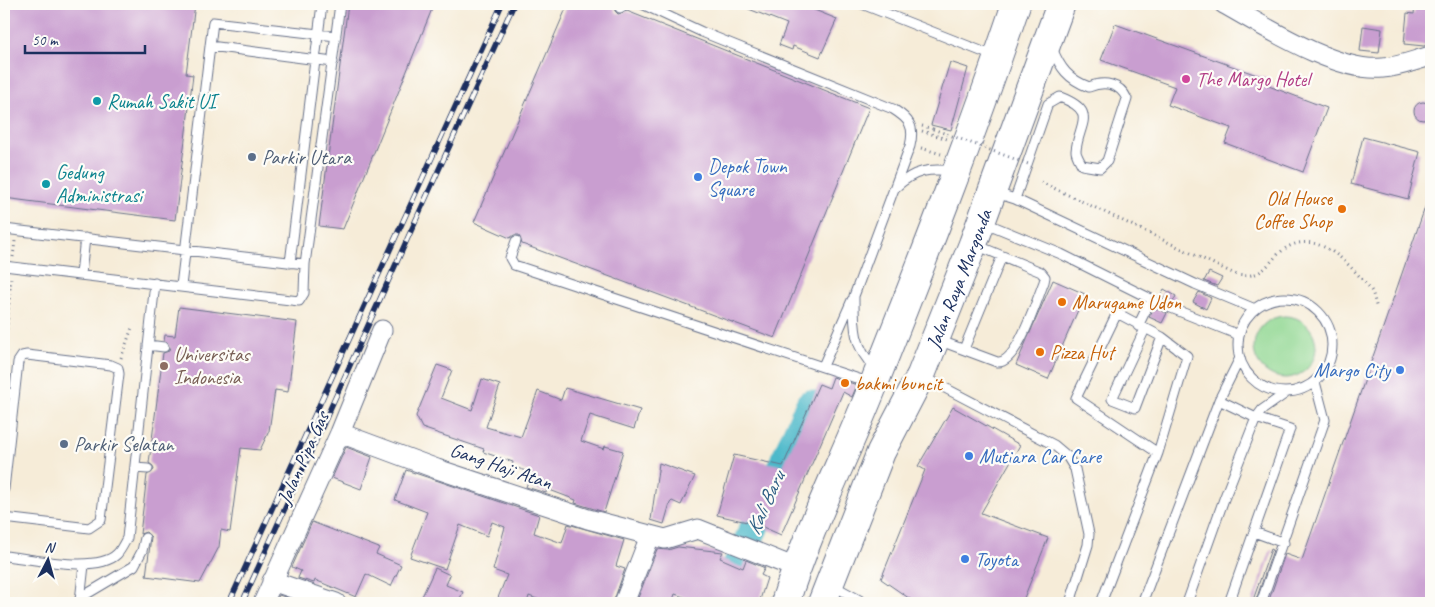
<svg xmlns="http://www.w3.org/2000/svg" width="1435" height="607" viewBox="0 0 1435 607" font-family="Caveat,sans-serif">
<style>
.green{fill:#90d792;stroke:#568378}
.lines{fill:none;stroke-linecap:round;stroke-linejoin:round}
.river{stroke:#4eb9ca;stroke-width:29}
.building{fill:#c99ed0}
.service-casing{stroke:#687189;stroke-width:11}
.minor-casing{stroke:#687189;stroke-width:21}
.primary-casing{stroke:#687189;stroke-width:30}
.path{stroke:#687189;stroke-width:3;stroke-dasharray:1 4;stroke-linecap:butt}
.service{stroke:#fff;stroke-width:9}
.minor{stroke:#fff;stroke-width:19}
.primary{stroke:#fff;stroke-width:28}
.rail-casing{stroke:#1b2f5e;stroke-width:5.5}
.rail{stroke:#fdfcf7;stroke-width:4;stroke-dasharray:11;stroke-linecap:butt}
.path-bridge{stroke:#687189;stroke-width:3;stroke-dasharray:1 4;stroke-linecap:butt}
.hotel-dot{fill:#d1479c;stroke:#fdfcf7;stroke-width:2}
.culture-dot{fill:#0f9aa8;stroke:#fdfcf7;stroke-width:2}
.service-dot{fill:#5c6f8a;stroke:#fdfcf7;stroke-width:2}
.shop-dot{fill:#3f7fe0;stroke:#fdfcf7;stroke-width:2}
.food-dot{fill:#e8710a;stroke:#fdfcf7;stroke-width:2}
.education-dot{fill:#8d6e63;stroke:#fdfcf7;stroke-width:2}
.labels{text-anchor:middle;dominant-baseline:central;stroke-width:4.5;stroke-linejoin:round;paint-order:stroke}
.hotel-label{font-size:20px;fill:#b23c85;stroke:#fdfcf7;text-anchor:start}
.culture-label{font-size:20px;fill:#0d838f;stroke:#fdfcf7;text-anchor:start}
.service-label{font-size:20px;fill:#4e5e75;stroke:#fdfcf7;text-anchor:start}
.shop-label{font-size:20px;fill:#366cbe;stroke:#fdfcf7;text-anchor:start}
.food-label{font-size:20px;fill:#c56008;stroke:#fdfcf7;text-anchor:start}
.street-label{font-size:20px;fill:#1b2f5e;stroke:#fdfcf7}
.education-label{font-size:20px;fill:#785e54;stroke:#fdfcf7;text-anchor:start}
.water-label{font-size:21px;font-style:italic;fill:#2d5f84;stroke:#fdfcf7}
</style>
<rect width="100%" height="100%" fill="#fdfcf7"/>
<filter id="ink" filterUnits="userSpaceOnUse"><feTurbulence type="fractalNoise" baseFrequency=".02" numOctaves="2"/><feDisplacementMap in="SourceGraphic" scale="10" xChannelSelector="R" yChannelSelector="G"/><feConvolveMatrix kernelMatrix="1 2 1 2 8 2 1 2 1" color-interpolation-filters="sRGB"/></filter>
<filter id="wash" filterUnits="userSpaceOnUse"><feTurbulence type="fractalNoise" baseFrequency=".0096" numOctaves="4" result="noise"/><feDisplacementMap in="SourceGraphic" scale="20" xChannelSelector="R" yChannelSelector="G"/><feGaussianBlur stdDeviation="1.12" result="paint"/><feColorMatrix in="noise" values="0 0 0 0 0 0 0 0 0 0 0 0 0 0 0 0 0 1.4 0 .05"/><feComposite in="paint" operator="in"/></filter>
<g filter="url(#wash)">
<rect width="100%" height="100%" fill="#f6ecd8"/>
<path class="green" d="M1254 347a31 31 0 1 1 62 0a31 31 0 1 1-62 0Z"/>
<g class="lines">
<path class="river" d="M720 603 810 404"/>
</g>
<g id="blocks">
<path class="building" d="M4 4H195L186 74 193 75 175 220 4 198Z
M348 4H434L343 229 319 226Z
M568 4H611L614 5 615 11 618 14 627 11 869 108 775 338 522 244 519 235H514L510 238 474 222Z
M736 4H809L807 7 837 19 820 57 793 46 792 50 779 45 787 24Z
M1415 4H1431L1427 45 1424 46 1404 44 1407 13 1414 14Z
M1115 24 1268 79 1266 85 1327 108 1303 172 1225 143 1231 128 1168 105 1175 87 1101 60Z
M1363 26 1382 29 1379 53 1360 51Z
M950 62 968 68 951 130 931 125Z
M1414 111a9 9 0 1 1 18 0a9 9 0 1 1-18 0Z
M1363 137 1420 152 1408 199 1351 184Z
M1429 196H1431V603H1268L1285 554 1302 560Z
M1209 272 1222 278 1217 286 1204 281Z
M1053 280 1085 294 1048 379 1016 365Z
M1164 289 1176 296 1173 302 1160 296Z
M1199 292 1211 298 1206 309 1193 302Z
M179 307 297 322 288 392 275 390 269 431 260 450 241 448 230 532 221 530 219 547 200 583 146 576 151 537 146 532 140 534 147 475 154 470 153 466 149 463 163 353 169 351 170 347 164 341 165 335 175 336Z
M1154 308 1167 313 1162 323 1149 317Z
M437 365 452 370 441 398 472 410 482 379 500 385 486 427 521 437 538 391 561 400 565 388 640 410 634 429 590 415 581 441 604 449 605 446 623 451 604 512 575 503 576 500 547 489 546 493 526 487 531 473 512 466 513 462 483 452 484 449 422 428 416 416Z
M833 377 857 385 852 397 843 392 781 535 747 520V522L717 515 734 455 783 466 819 384 829 388Z
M953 407 1020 445 981 513 1048 538 1022 603H916L881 579 925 470 918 466Z
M346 447 372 457 361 489 332 478Z
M659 463 695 476 681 505 672 501 670 503 664 524 651 520Z
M406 470 539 515 534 533 562 543 568 524 624 540 616 566 625 569 613 603H548L529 596 527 603H496L507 575 493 570 505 527 492 522 487 536 460 525 445 569 410 557 427 512 395 500Z
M312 522 379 548 376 554 401 565 391 586 366 574 356 597 315 580 314 583 298 578 301 571 292 567Z
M678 547 723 552 720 558 743 568 746 560 765 568 761 575 767 578 759 603H701L675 594 672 603H636L657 549 668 550Z
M1271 549 1273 550 1255 603H1252Z
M435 568 450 575 446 585 463 592 458 603H419Z
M279 595 302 603H275Z"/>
</g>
</g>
<g filter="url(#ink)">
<use href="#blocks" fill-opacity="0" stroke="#687189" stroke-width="1"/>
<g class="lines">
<g class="service-casing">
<path id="service" d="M642 4 702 32 893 109C909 119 915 126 910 146L854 296C854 325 853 347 875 368
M862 4 996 57
M620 8 626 4
M333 62 210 46 213 22 336 36
M896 187C915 170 929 168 953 171
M996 193 1015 199 1195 284 1255 309
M1015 199 1048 104 1060 97C1099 112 1078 124 1076 151 1076 155 1080 161 1082 165L1100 168 1107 161 1127 99C1120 83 1104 81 1089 87 1068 79 1060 68 1052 48
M983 222 1061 254 1161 304 1239 335
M4 229 305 264
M516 241 510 258 514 265 871 383
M290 263 322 4
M4 266 299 301 304 293 305 264 340 4
M81 274 85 238
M181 286 210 46
M1238 345a47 47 0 1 1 94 0a47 47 0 1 1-94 0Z
M1117 313 1162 337 1187 356 1158 453 1076 398Z
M1138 326 1151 299
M1145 329 1112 399 1135 408 1162 337
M938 340 997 362C1017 365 1037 299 1044 282L1045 277 1041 272 976 245
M148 345 164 347
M964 349 1002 256
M823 366 852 300
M924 377 1054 445 1067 456 1075 469 1089 534 1088 545 1070 603
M4 393 14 394
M135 468 148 469
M4 489 18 362 22 356 27 355 111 365 118 368 119 374 101 520 89 528 4 518
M1254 532 1284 543
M4 556C31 558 97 574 117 554 121 550 124 543 127 538L155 283
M832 585 865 603
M80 598 134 566 142 551 145 538
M80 601 84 565
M1101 603 1158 453
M1142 603 1219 400 1240 358
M1187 603 1224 499 1256 418 1219 400
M1229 603 1290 429 1256 418 1262 410 1286 393
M1261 603 1325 420 1315 382"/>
</g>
<g class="minor-casing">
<path id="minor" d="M1224 4C1264 26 1337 73 1383 68 1399 67 1415 60 1431 56
M340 433 437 469 588 519 665 539 698 529 796 568
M272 581 336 603
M263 603 340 433 382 330
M624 603 650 536"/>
</g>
<g class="primary-casing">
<g id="primary">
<path d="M785 603C808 529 844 459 873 386 923 260 973 133 1016 4"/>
<path id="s1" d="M822 603 881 452 921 375 973 244 1061 4"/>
</g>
</g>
<path class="path" d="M922 126 933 129
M922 131 947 139
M921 148 941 154
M1041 182 1237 275C1269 280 1268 255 1292 245 1319 234 1345 260 1361 278 1364 282 1369 286 1371 290 1374 295 1375 303 1377 309
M13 257 15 241
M121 358 133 325
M4 364 11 278"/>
<use href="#service" class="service"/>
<use href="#minor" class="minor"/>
<use href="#primary" class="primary"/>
<g class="rail-casing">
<path id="rail" d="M229 603 502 4
M242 603 514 4"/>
</g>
<use href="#rail" class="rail"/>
<path class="path-bridge" d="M933 129 1031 165"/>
</g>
</g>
<circle class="hotel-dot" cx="1186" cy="79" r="5"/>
<g class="culture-dot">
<circle cx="97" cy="101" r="5"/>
<circle cx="46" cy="184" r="5"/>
</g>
<g class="service-dot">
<circle cx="252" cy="157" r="5"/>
<circle cx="64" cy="444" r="5"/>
</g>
<g class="shop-dot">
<circle cx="698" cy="177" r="5"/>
<circle cx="1400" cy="370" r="5"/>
<circle cx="969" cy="456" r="5"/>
<circle cx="965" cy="559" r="5"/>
</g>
<g class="food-dot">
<circle cx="1342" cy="209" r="5"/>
<circle cx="1062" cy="302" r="5"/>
<circle cx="1040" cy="352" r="5"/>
<circle cx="845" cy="383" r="5"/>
</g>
<circle class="education-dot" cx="164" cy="366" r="5"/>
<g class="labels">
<g class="hotel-label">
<text x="1196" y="79">The Margo Hotel</text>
</g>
<g class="culture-label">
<text x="107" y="101">Rumah Sakit UI</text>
<text x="56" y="172">Gedung<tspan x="56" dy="23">Administrasi</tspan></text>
</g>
<g class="service-label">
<text x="262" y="157">Parkir Utara</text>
<text x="74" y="444">Parkir Selatan</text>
</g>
<g class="shop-label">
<text x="708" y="166">Depok Town<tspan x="708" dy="23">Square</tspan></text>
<text x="1390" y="370" text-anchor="end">Margo City</text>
<text x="979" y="456">Mutiara Car Care</text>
<text x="975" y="559">Toyota</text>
</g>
<g class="food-label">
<text x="1332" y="198" text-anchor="end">Old House<tspan x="1332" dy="23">Coffee Shop</tspan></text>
<text x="1072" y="302">Marugame Udon</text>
<text x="1050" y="352">Pizza Hut</text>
<text x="855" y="383">bakmi buncit</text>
</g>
<g class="street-label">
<text stroke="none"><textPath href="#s1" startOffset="352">Jalan Raya Margonda</textPath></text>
<text transform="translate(303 458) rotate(-66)">Jalan Pipa Gas</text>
<text transform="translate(501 466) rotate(19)">Gang Haji Atan</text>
</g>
<g class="education-label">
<text x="174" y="354">Universitas<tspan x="174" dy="23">Indonesia</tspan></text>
</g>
<g class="water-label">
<text transform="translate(765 503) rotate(-66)">Kali Baru</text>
</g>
</g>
<rect width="1435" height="607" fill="none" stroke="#fdfcf7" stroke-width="20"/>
<g transform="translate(48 560) rotate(6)" stroke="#fdfcf7" stroke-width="4" paint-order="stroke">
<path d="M0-4L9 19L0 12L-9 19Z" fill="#1b2f5e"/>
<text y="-8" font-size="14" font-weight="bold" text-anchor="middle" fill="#1b2f5e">N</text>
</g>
<path d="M25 45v8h120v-8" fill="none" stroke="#1b2f5e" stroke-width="2.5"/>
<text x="32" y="45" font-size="15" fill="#1b2f5e" stroke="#fdfcf7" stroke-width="4" paint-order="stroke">50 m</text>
</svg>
